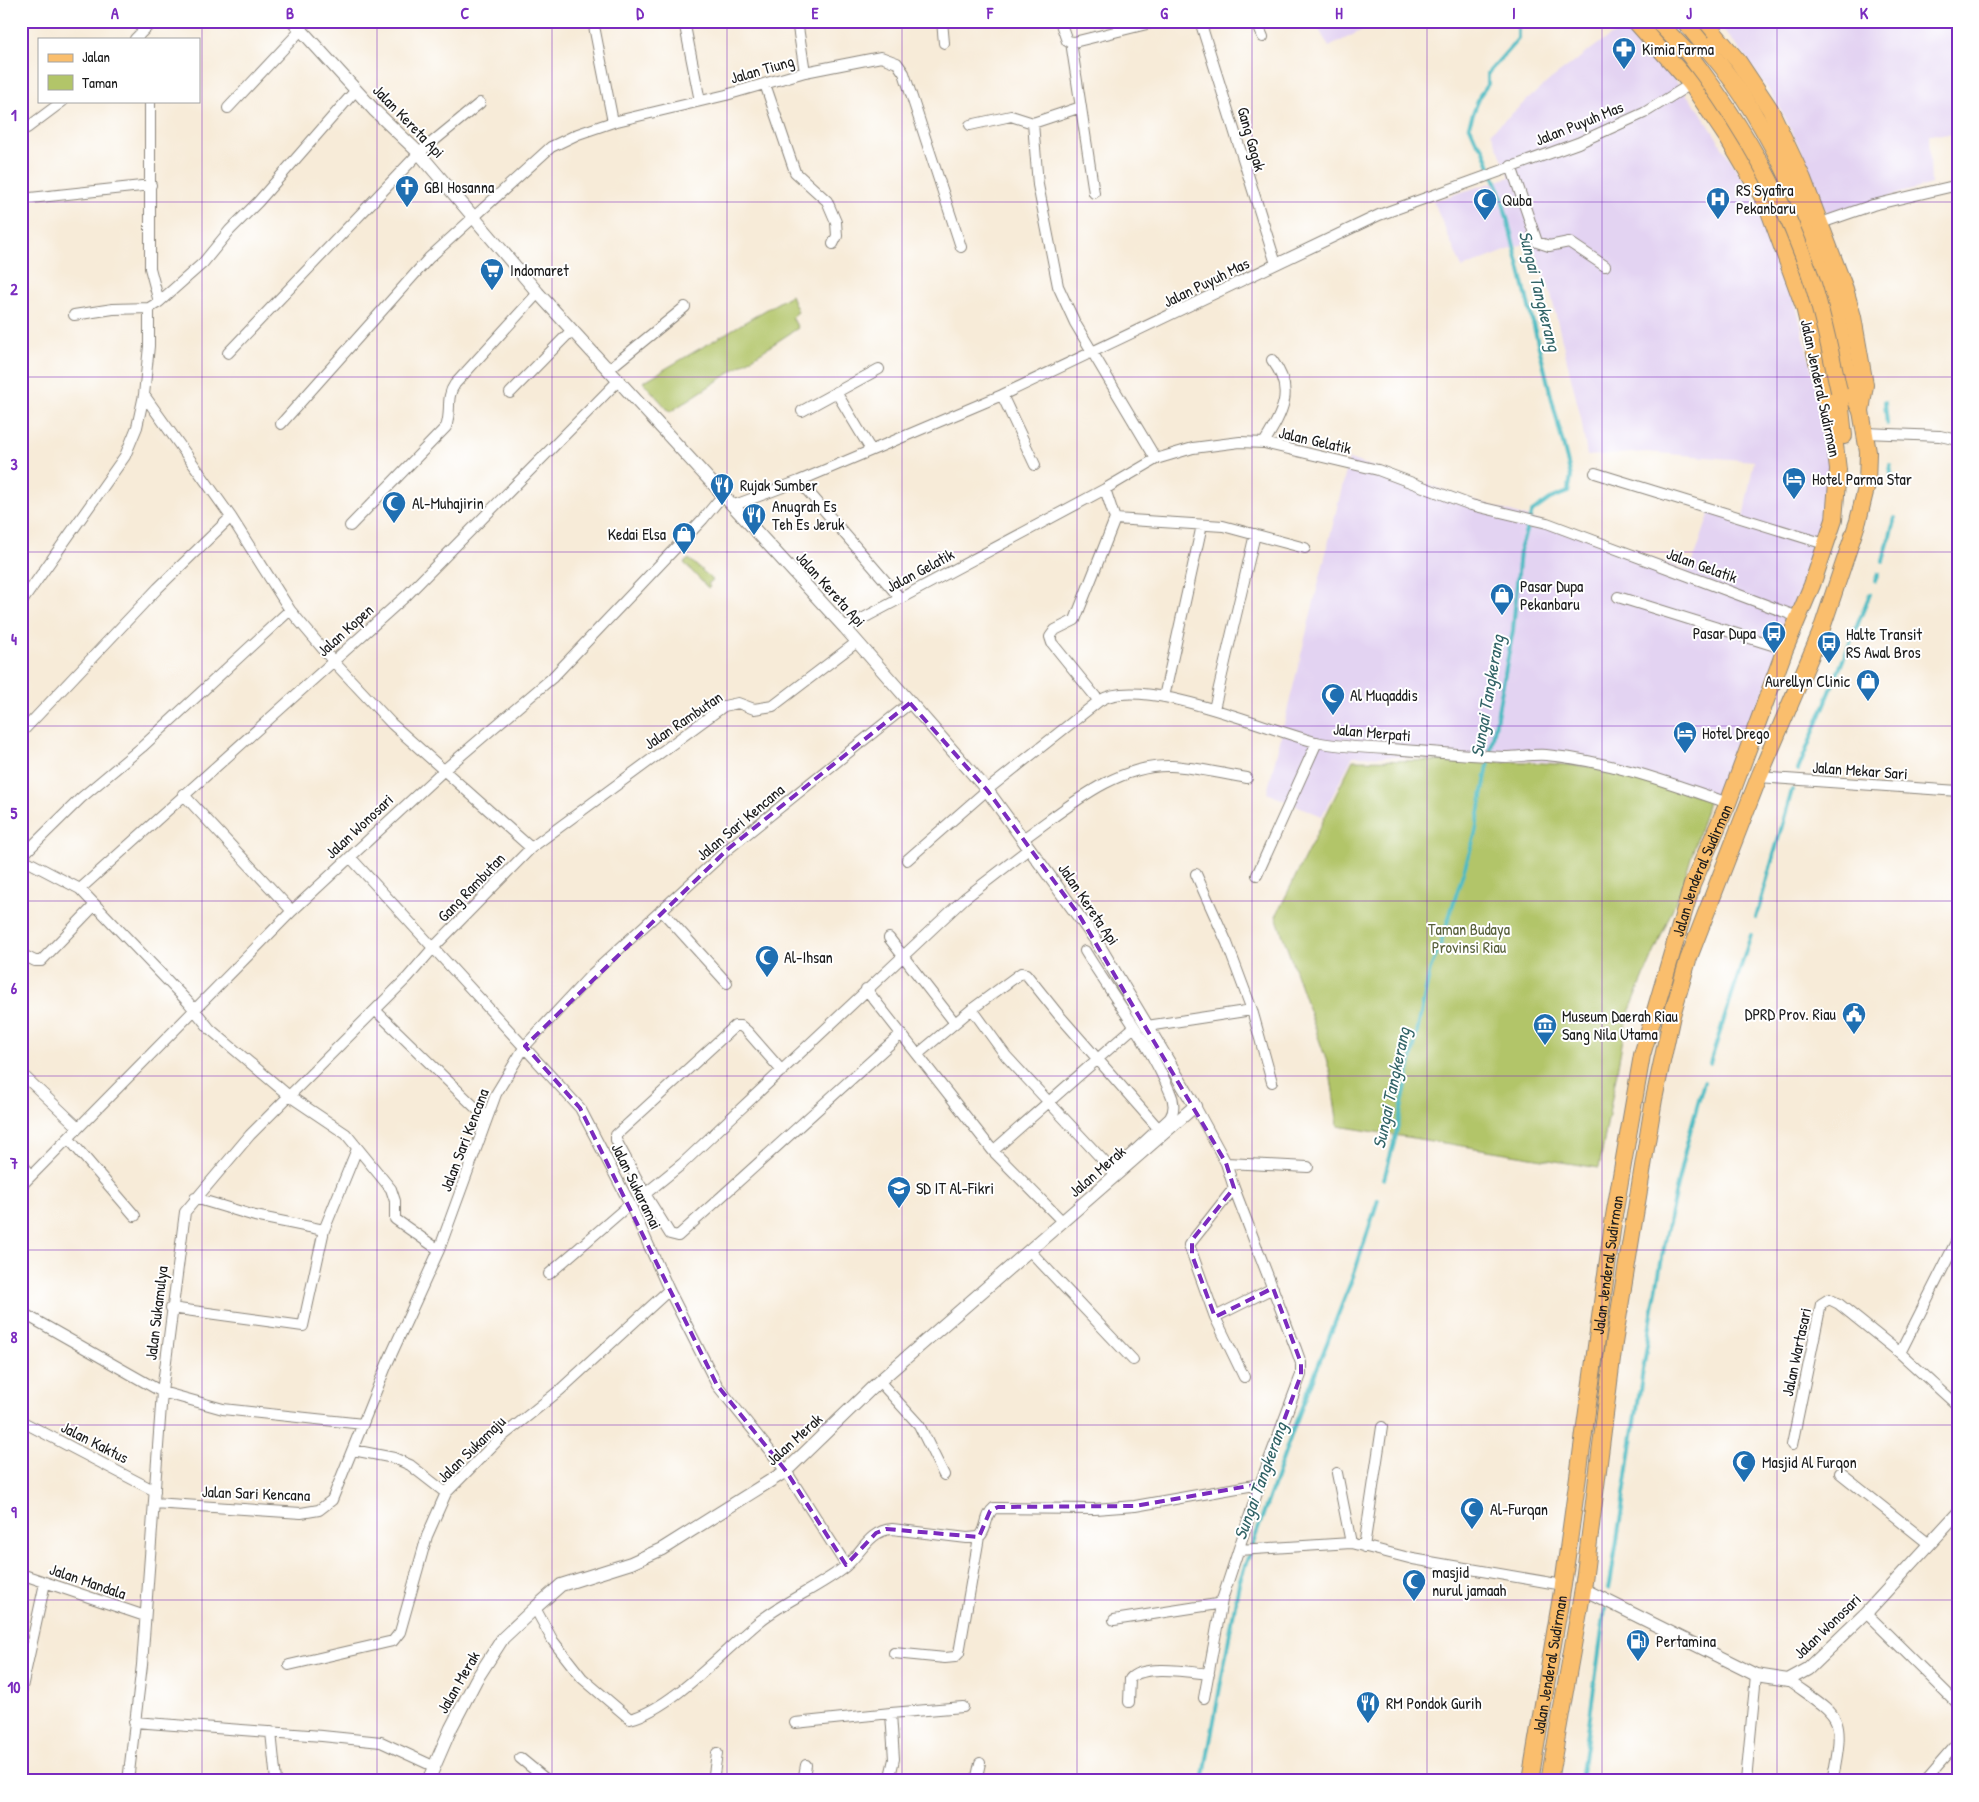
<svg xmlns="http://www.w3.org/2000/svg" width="1979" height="1802" viewBox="0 0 1979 1802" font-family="'Patrick Hand',sans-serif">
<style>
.built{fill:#e3d3f2}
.green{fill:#b2c569;stroke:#677042}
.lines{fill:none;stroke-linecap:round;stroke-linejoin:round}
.stream{stroke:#4dbbc2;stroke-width:4}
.minor-casing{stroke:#8a847a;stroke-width:12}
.tertiary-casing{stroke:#8a847a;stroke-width:14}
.primary-casing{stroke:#8a847a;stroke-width:18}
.minor{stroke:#fff;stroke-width:10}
.tertiary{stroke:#fff;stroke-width:12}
.primary{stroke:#fabe6d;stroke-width:16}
.primary-bridge-casing{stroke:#8a847a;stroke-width:18;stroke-linecap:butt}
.primary-bridge{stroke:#fabe6d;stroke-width:16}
.marked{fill:none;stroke:#7b2cbf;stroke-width:4;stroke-dasharray:10 6;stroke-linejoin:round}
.grid{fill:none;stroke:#7b2cbf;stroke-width:1;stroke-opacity:0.55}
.labels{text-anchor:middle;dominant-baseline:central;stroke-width:4;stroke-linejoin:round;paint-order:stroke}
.poi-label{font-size:16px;fill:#1c1c1c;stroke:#fff;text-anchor:start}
.street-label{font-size:16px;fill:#1c1c1c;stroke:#fff}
.park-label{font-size:16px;fill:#58603b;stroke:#fff}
.water-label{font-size:18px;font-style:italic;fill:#326467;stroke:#fff}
.neatline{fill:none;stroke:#7b2cbf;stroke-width:2}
.grid-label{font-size:16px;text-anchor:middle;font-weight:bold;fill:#7b2cbf}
</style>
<rect width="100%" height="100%" fill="#fff"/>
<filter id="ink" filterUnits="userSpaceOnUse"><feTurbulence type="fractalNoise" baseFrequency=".02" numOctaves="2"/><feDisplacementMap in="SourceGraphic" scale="10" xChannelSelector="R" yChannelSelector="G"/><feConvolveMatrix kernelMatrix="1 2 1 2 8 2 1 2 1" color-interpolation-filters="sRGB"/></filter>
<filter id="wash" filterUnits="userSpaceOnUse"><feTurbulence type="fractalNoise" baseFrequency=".0096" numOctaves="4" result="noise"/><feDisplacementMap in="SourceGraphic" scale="20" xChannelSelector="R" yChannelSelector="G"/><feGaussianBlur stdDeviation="1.12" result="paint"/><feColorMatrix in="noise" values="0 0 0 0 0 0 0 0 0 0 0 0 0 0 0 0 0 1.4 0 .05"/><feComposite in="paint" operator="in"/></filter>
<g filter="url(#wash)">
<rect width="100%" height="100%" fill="#f7ebd8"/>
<path class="built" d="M1314 21H1380L1329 47Z
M1716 21H1958V135L1929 134 1931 184 1827 215 1798 144 1778 104 1745 56Z
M1630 25 1700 111 1759 206 1797 309 1826 429 1836 493 1823 536 1731 777 1714 800 1609 767 1529 760 1353 756 1322 816 1267 793 1349 459 1690 571 1711 509 1743 518 1754 461 1646 452 1587 456 1581 418 1549 287 1531 241 1462 268 1433 201 1510 177 1491 132 1551 79 1601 42Z"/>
<path class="green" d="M791 295 798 312 792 317 798 328 670 412 643 382Z
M689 559 713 580 708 584 710 586 708 588 684 563Z
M1353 760 1529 762 1609 768 1709 799 1683 884 1627 1017 1599 1168 1338 1126 1330 1071 1276 916Z"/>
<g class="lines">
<path class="stream" d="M1885 402 1887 424
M1890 465 1892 482
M1883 561 1895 518
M1875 581 1878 574
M1798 770 1870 594
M1756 918 1792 790
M1710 1063 1751 935
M1384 1179 1395 1139 1430 970 1440 946 1475 835 1513 630 1520 550 1532 512 1550 499 1568 492 1571 477 1568 464 1502 198 1483 148 1476 141 1469 125 1480 95 1488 84V73L1518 39V21
M1609 1589C1638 1420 1654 1247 1704 1082
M1203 1781 1239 1583 1294 1427 1354 1274 1378 1200
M1581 1781 1605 1609"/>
</g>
</g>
<g filter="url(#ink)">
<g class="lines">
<g class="minor-casing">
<path id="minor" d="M593 21 613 122
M684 21 700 101
M797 21 805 72
M942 21 944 43
M1060 21 1067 41 1074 42 1159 21
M1200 21 1276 264
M1256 21 1263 37
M135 39 153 21
M1071 42 1094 193
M765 84 795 172 827 201 836 222 837 236 833 244
M150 101V268L159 302
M228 108 301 30
M1033 123 1081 107
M970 125 1011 116 1033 123 1038 185 1058 286 1075 323 1156 459
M27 128 63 101
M1511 166 1537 242 1549 246 1569 242 1605 266
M21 199 151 185
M1821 223 1873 205 1958 185
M74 315 113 309 149 308 159 302 203 263 230 230 258 202 356 90
M228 353 419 153 480 103
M609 369 685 307
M836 392 871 450
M510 393 572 330
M144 395 231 517 290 610 333 661 392 724 531 848
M1002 395 1035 465
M802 411 879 369
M281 424 429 258 551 147 578 134 613 122 726 95 805 72 881 57 897 63 904 73 961 247
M1865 433 1940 436 1958 440
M1264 443C1282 413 1296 391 1272 360
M1595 473 1825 544
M799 481 900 598
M732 506 799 481 1002 395 1379 215 1578 143 1644 113 1691 84
M1115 519 1223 526 1305 548
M350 526 446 427C452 411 445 398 455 384L538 293
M1618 597 1785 649
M21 603 125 456 137 427 144 395 149 346V308
M845 628 1105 489 1156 459 1193 448 1240 442 1264 443 1378 470 1471 505 1547 523 1798 617
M1164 697 1202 525
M1099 701 1052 643 1050 637 1055 630 1075 620 1115 519 1105 489
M1214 709 1255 534
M21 733 158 588 231 517
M1759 777 1958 791
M183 794 292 911
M1023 839C1066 809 1115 764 1171 766 1196 767 1222 774 1247 778
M21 857 81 798 142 747 290 610
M350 857 580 1108 630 1204 669 1290 717 1385 786 1471 846 1565
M21 858 80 889 188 1002 210 1029 288 1095 346 1134 391 1189 395 1201V1219L439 1250
M907 860 987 790 1099 701C1140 673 1269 731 1316 742 1340 747 1367 748 1391 749 1429 752 1467 755 1504 757 1518 757 1532 754 1546 755 1610 761 1668 782 1728 803
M1196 874 1227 943 1252 1010
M1257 875 1317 742
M80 889 406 596 619 380
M661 910 727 983
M889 938 955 1023
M21 954 35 961H41L94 906
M866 989 993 1151 1063 1222
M972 1009 1006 1056 1113 1171 1170 1118C1175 1110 1174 1100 1170 1092 1149 1042 1113 997 1085 951
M375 1010 487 1119
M1147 1026 1252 1010 1272 1082
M918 1054 972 1009 1021 973 1026 974 1058 1014 1158 1128
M782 1071 747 1031 741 1026H735L616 1135V1140L645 1194 670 1234 678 1236 901 1034
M21 1073 78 1127
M69 1139 135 1216
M993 1151 1134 1027
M21 1163 31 1175
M1226 1163 1308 1167
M21 1186 292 911 444 770 552 678 703 519 723 495
M1234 1188 1189 1245 1215 1317 1244 1377
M645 1194 682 1164 965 898 1030 848
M195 1198 255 1216 324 1230
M1030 1251 1133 1360
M549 1274 630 1204
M171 1308 303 1326 324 1230 357 1149
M21 1312 162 1392 223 1409 363 1424
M1215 1317 1273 1288
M1900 1353 1958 1238
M879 1381 919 1425 944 1475
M21 1421 155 1491
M1792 1445 1821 1304 1829 1299 1839 1304 1900 1353 1958 1406
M353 1450 394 1458 410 1465 446 1493
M1337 1473 1351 1543
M1840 1473 1929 1544
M154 1503 301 1513 319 1510 332 1500 387 1364 439 1250 496 1094 525 1046 591 975 728 849 910 703
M1364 1547 1382 1427
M1239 1550 1351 1543 1413 1559 1563 1585
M21 1574 145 1616
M535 1608 553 1641 582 1678 630 1719C673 1708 724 1650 760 1621 786 1600 820 1587 846 1566 861 1553 870 1530 892 1529L967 1538 979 1537
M1866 1613 1958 1704
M1114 1620 1217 1604 1222 1600 1260 1484 1301 1375V1363L1296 1349 1234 1188 1226 1163 1195 1106
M894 1653 945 1658 955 1657 959 1653 979 1537C988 1530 984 1516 994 1508L1095 1509 1135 1506 1260 1484
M289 1665 393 1641 400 1632 427 1536 446 1493 499 1439 560 1390 669 1290
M1788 1680C1839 1717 1846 1712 1833 1777
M21 1692 45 1583
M1204 1698 1222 1600
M1129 1702 1130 1679C1142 1664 1190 1672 1209 1674
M134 1722 322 1736 381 1742 433 1766
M795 1723 891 1713
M271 1732 276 1781
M520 1758 548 1781
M128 1781 142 1665 162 1392 185 1212 250 1135 408 977 434 947 531 848 724 706 738 703 754 709 773 706 857 642
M713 1781 717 1753
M803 1781 806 1765
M889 1781 894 1759 891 1713 963 1707
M976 1781 980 1763
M1746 1781 1756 1675
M1924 1781 1958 1742"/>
</g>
<g class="tertiary-casing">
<path id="tertiary" d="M293 21 375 111 419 153 538 293 845 628 987 790 1095 939 1195 1106 876 1384 786 1471 662 1549 631 1563 561 1585 535 1608 503 1638 476 1680 451 1728 428 1781
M1583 1589 1756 1675 1788 1680 1808 1669 1866 1613 1958 1513"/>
</g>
<g class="primary-casing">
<g id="primary">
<path d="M1657 21 1687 52"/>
<path d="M1702 43C1761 108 1811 215 1834 301 1843 336 1843 378 1861 411"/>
<path d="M1839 391 1844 436"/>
<path id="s1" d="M1530 1781 1563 1585 1614 1216 1642 1055 1692 885 1728 803 1785 649 1812 585 1834 520 1838 470 1833 428 1804 307 1766 203 1728 139 1691 84 1635 21"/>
<path d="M1549 1781 1583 1589 1614 1343 1654 1099 1672 1015 1688 960 1705 916 1759 777 1820 634 1858 521 1867 484 1868 452 1861 411 1865 385 1853 317 1845 289 1803 179 1770 109 1738 61 1704 21"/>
</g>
</g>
<use href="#minor" class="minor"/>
<use href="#tertiary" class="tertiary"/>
<use href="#primary" class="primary"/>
<g class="primary-bridge-casing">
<path id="primary-bridge" d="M1684 21 1702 43
M1687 52C1741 122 1786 200 1813 284 1824 319 1831 355 1839 391"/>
</g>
<use href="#primary-bridge" class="primary-bridge"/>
</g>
</g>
<path class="marked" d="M910 703 987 790 1079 915 1226 1163 1234 1188 1192 1240V1255L1215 1317 1273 1288 1301 1363V1375L1260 1484 1135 1506 998 1507 990 1511 979 1537 886 1529 876 1533 846 1565 786 1471 717 1385 580 1108 525 1046 728 849Z"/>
<path class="grid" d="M202 21V1781M377 21V1781M552 21V1781M727 21V1781M902 21V1781M1077 21V1781M1252 21V1781M1427 21V1781M1602 21V1781M1777 21V1781M21 202H1958M21 377H1958M21 552H1958M21 726H1958M21 901H1958M21 1076H1958M21 1250H1958M21 1425H1958M21 1600H1958"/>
<defs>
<g id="pharmacy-pin" transform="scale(1.25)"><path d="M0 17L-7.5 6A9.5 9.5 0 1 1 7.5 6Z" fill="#1f6fb2" stroke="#fff"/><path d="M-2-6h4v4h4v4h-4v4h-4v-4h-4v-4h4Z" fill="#fff"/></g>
<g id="church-pin" transform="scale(1.25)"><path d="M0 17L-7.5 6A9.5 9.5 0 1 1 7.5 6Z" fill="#1f6fb2" stroke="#fff"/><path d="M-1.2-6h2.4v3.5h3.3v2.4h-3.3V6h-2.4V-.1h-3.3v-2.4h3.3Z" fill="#fff"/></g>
<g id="hospital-pin" transform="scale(1.25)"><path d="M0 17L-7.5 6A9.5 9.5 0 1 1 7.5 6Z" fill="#1f6fb2" stroke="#fff"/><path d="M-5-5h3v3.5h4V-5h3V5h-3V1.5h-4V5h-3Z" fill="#fff"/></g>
<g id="mosque-pin" transform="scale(1.25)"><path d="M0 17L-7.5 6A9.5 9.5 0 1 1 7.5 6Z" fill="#1f6fb2" stroke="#fff"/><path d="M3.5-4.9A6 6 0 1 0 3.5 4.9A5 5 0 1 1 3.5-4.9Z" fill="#fff"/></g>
<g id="supermarket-pin" transform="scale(1.25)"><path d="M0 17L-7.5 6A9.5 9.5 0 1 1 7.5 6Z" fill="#1f6fb2" stroke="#fff"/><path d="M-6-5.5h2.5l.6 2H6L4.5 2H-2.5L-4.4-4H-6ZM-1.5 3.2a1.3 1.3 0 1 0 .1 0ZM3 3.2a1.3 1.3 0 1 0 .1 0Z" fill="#fff"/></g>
<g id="hotel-pin" transform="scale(1.25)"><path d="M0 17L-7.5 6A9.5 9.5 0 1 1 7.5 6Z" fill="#1f6fb2" stroke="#fff"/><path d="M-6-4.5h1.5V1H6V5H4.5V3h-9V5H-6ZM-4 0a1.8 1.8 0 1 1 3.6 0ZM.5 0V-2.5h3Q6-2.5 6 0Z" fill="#fff"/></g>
<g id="restaurant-pin" transform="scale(1.25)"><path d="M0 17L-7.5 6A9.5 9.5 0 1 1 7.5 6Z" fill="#1f6fb2" stroke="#fff"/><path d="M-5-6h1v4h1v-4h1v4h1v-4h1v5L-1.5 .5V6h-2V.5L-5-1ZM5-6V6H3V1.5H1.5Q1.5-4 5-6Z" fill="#fff"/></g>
<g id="shop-pin" transform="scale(1.25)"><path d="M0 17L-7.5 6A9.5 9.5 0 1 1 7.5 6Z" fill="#1f6fb2" stroke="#fff"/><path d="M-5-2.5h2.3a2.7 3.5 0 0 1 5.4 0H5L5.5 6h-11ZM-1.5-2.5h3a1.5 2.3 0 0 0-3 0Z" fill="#fff"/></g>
<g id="bus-pin" transform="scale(1.25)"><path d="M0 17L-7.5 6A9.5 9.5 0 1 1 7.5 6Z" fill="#1f6fb2" stroke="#fff"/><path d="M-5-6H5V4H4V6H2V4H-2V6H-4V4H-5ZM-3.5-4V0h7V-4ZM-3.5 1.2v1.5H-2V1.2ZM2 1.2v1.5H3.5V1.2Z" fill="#fff"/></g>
<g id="civic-pin" transform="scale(1.25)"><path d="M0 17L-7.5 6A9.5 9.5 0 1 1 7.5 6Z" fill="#1f6fb2" stroke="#fff"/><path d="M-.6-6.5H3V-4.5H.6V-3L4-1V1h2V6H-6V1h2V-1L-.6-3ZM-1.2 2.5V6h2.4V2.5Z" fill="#fff"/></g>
<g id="museum-pin" transform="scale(1.25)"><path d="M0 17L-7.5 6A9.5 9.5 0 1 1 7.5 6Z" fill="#1f6fb2" stroke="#fff"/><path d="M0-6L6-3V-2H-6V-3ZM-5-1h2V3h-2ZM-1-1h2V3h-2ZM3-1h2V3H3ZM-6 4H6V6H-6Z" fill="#fff"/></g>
<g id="school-pin" transform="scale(1.25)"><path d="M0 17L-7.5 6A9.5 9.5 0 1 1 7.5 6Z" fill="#1f6fb2" stroke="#fff"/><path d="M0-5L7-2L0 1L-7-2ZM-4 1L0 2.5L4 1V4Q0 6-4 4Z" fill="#fff"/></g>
<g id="fuel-pin" transform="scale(1.25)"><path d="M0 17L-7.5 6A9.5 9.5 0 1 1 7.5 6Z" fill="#1f6fb2" stroke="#fff"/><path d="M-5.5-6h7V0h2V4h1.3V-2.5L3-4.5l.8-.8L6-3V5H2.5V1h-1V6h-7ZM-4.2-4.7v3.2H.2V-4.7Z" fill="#fff"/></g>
</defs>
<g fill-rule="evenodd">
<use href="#pharmacy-pin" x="1624" y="49"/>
<use href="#church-pin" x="407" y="187"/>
<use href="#hospital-pin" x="1718" y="199"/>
<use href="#mosque-pin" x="1485" y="200"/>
<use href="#supermarket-pin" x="492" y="270"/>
<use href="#hotel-pin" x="1794" y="479"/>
<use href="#restaurant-pin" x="722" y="485"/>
<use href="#mosque-pin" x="394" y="503"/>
<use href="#restaurant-pin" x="754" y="515"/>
<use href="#shop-pin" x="684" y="534"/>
<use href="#shop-pin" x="1502" y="595"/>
<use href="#bus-pin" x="1774" y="633"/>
<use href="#bus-pin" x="1829" y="643"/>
<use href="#shop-pin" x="1868" y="681"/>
<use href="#mosque-pin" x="1333" y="695"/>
<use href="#hotel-pin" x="1685" y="733"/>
<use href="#mosque-pin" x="767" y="957"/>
<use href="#civic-pin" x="1854" y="1014"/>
<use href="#museum-pin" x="1545" y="1025"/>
<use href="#school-pin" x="899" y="1188"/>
<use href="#mosque-pin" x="1744" y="1462"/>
<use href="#mosque-pin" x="1472" y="1509"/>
<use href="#mosque-pin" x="1414" y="1581"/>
<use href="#fuel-pin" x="1638" y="1641"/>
<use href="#restaurant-pin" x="1368" y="1703"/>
</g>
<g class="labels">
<g class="poi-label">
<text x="1642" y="49">Kimia Farma</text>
<text x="424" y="187">GBI Hosanna</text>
<text x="1736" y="190">RS Syafira<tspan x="1736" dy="18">Pekanbaru</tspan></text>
<text x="1502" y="200">Quba</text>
<text x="510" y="270">Indomaret</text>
<text x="1812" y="479">Hotel Parma Star</text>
<text x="740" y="485">Rujak Sumber</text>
<text x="412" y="503">Al-Muhajirin</text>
<text x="772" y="506">Anugrah Es<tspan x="772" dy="18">Teh Es Jeruk</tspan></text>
<text x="666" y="534" text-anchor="end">Kedai Elsa</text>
<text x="1520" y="586">Pasar Dupa<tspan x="1520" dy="18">Pekanbaru</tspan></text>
<text x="1756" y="633" text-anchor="end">Pasar Dupa</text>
<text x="1846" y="634">Halte Transit<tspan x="1846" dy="18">RS Awal Bros</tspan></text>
<text x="1850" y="681" text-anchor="end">Aurellyn Clinic</text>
<text x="1350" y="695">Al Muqaddis</text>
<text x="1702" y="733">Hotel Drego</text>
<text x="784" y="957">Al-Ihsan</text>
<text x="1836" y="1014" text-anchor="end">DPRD Prov. Riau</text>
<text x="1562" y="1016">Museum Daerah Riau<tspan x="1562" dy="18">Sang Nila Utama</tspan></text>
<text x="916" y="1188">SD IT Al-Fikri</text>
<text x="1762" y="1462">Masjid Al Furqon</text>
<text x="1490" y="1509">Al-Furqan</text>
<text x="1432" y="1572">masjid<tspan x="1432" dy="18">nurul jamaah</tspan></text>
<text x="1656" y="1641">Pertamina</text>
<text x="1386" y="1703">RM Pondok Gurih</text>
</g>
<g class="street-label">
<text transform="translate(762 69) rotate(-16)">Jalan Tiung</text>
<text transform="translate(409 121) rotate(46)">Jalan Kereta Api</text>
<text transform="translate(1579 123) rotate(-22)">Jalan Puyuh Mas</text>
<text transform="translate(1252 139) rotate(74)">Gang Gagak</text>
<text transform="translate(1206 282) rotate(-26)">Jalan Puyuh Mas</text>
<text transform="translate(1821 388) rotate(78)">Jalan Jenderal Sudirman</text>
<text transform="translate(1315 440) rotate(13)">Jalan Gelatik</text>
<text transform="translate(1702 565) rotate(20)">Jalan Gelatik</text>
<text transform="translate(920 570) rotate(-28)">Jalan Gelatik</text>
<text transform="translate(831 589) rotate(48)">Jalan Kereta Api</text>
<text transform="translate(345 630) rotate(-42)">Jalan Kopen</text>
<text transform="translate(683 720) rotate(-34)">Jalan Rambutan</text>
<text transform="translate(1372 732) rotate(5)">Jalan Merpati</text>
<text transform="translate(1860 770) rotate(4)">Jalan Mekar Sari</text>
<text transform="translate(740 822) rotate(-40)">Jalan Sari Kencana</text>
<text transform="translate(359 826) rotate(-43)">Jalan Wonosari</text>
<text stroke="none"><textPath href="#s1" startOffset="929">Jalan Jenderal Sudirman</textPath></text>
<text transform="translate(471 887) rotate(-46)">Gang Rambutan</text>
<text transform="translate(1089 904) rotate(56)">Jalan Kereta Api</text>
<text transform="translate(464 1140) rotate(-69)">Jalan Sari Kencana</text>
<text transform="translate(1097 1171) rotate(-41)">Jalan Merak</text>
<text transform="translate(637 1186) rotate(64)">Jalan Sukaramai</text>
<text stroke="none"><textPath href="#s1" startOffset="522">Jalan Jenderal Sudirman</textPath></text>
<text transform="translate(156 1313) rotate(-83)">Jalan Sukamulya</text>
<text transform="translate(1796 1352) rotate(-78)">Jalan Wartasari</text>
<text transform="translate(794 1439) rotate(-42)">Jalan Merak</text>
<text transform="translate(95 1442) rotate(27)">Jalan Kaktus</text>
<text transform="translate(471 1449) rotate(-44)">Jalan Sukamaju</text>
<text transform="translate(256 1493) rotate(2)">Jalan Sari Kencana</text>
<text transform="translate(88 1581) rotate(19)">Jalan Mandala</text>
<text transform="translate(1827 1626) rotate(-44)">Jalan Wonosari</text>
<text stroke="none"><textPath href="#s1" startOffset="118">Jalan Jenderal Sudirman</textPath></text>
<text transform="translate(458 1682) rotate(-60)">Jalan Merak</text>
</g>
<g class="park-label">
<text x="1469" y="929">Taman Budaya<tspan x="1469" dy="18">Provinsi Riau</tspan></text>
</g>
<g class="water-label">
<text transform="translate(1540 291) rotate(76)">Sungai Tangkerang</text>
<text transform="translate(1487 696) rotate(-80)">Sungai Tangkerang</text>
<text transform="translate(1391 1088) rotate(-78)">Sungai Tangkerang</text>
<text transform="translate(1260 1481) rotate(-70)">Sungai Tangkerang</text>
</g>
</g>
<rect width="1979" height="1802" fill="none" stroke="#fff" stroke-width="55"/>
<rect x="38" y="38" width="162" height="65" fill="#ffffff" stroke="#a4a4a4"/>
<rect x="48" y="54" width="25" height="8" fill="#fabe6d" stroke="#a4a4a4"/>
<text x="82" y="62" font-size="15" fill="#1c1c1c">Jalan</text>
<rect x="48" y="75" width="25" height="15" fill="#b2c569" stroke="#a4a4a4"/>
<text x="82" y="88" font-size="15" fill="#1c1c1c">Taman</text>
<rect x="28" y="28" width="1924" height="1746" class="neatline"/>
<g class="grid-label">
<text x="115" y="19">A</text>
<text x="290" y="19">B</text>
<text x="465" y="19">C</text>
<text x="640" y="19">D</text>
<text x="815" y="19">E</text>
<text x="990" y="19">F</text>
<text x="1164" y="19">G</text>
<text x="1339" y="19">H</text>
<text x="1514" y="19">I</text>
<text x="1689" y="19">J</text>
<text x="1864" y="19">K</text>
<text x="14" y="121">1</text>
<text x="14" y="295">2</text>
<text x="14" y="470">3</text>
<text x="14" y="645">4</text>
<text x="14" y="819">5</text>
<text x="14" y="994">6</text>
<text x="14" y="1169">7</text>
<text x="14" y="1343">8</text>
<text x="14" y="1518">9</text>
<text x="14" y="1693">10</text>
</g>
</svg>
